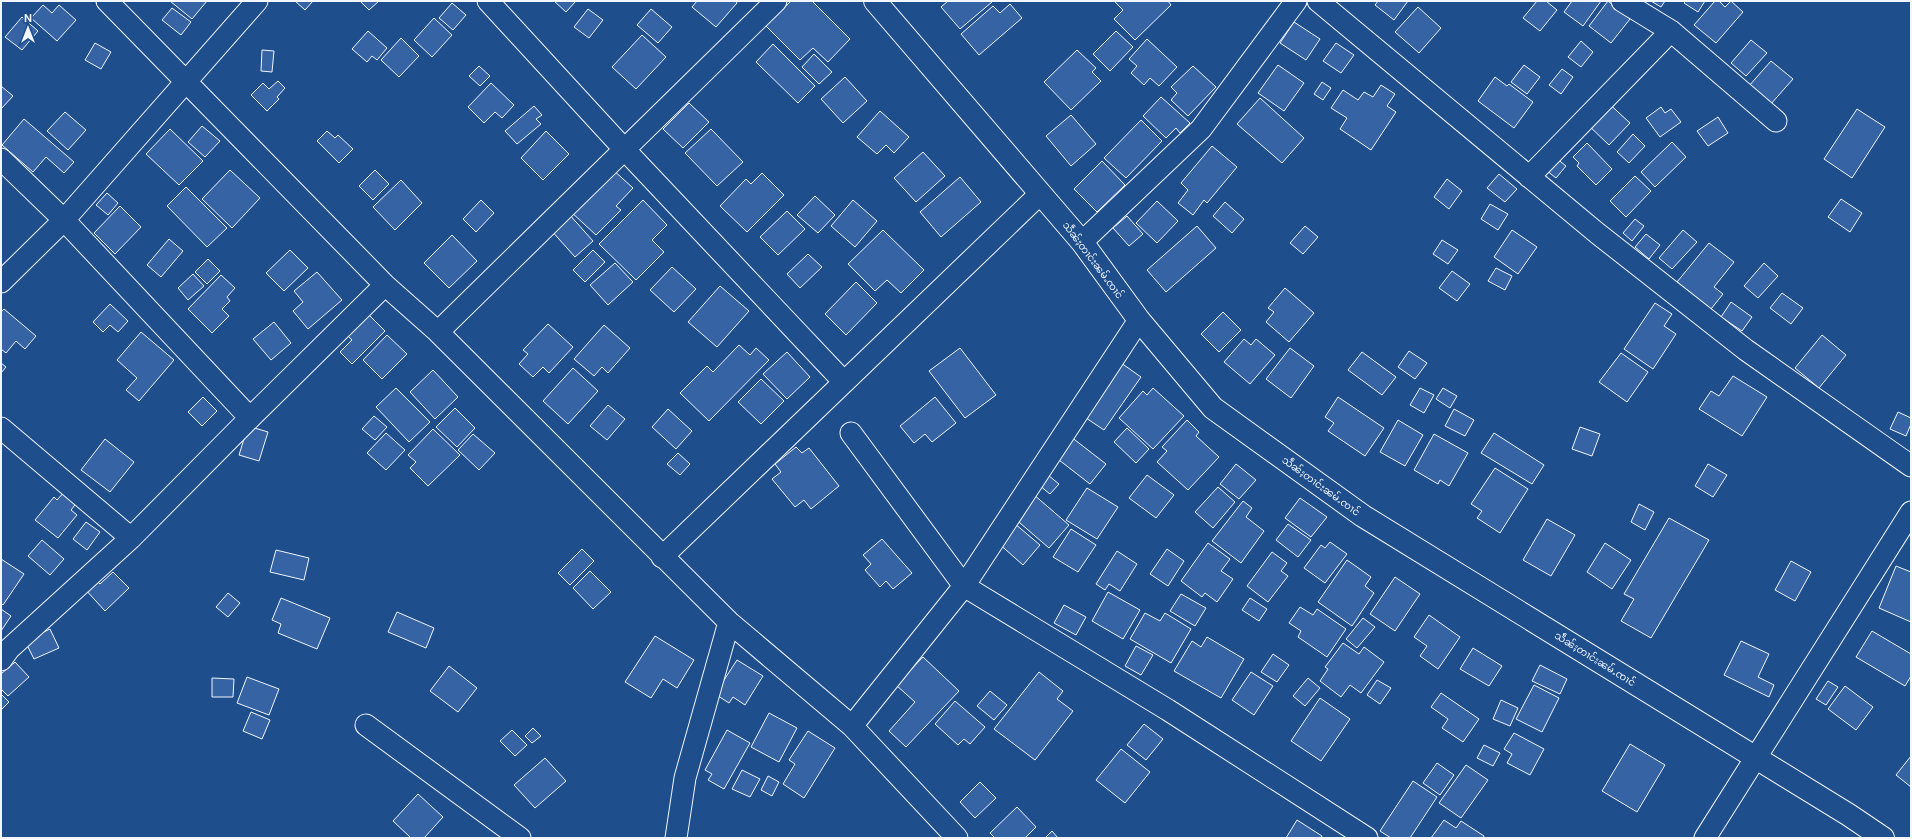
<svg xmlns="http://www.w3.org/2000/svg" width="1912" height="839" viewBox="0 0 1912 839" font-family="'DM Sans','Noto Sans Myanmar',sans-serif">
<style>
.building{fill:#3563a3;stroke:#f2f6ff}
.lines{fill:none;stroke-linecap:round;stroke-linejoin:round}
.street-casing{stroke:#f2f6ff;stroke-width:23}
.highway-casing{stroke:#f2f6ff;stroke-width:24}
.street{stroke:#1f4e8c;stroke-width:21}
.highway{stroke:#1f4e8c;stroke-width:22}
.labels{text-anchor:middle;dominant-baseline:central;stroke-width:3;stroke-linejoin:round;paint-order:stroke}
.street-label{font-size:10px;fill:#f2f6ff;stroke:#1f4e8c}
</style>
<rect width="100%" height="100%" fill="#1f4e8c"/>
<path class="building" d="M170 1H207L192 19Z
M295 1H313L305 10Z
M360 1H379L369 10Z
M554 1H576L566 12Z
M697 1H736L737 3 716 27 692 7Z
M791 1H812L850 39 828 62 813 48 800 60 766 26Z
M948 1H991L992 2 960 29 941 7Z
M1114 1H1168L1171 5 1135 40 1114 19 1123 10Z
M1378 1H1408L1394 20 1375 5Z
M1537 1H1546L1557 10 1540 31 1523 18Z
M1572 1H1601L1583 26 1564 12Z
M1608 1 1630 19 1611 43 1589 26Z
M1651 1H1665L1661 7Z
M1686 1H1705L1698 12 1684 3Z
M1715 1H1719L1725 7 1731 1 1743 12 1716 43 1694 25Z
M452 3 466 15 453 30 439 18Z
M1010 4 1022 18 979 55 961 34 993 6 1000 13Z
M43 5 52 13 59 5 76 20 57 41 31 18Z
M1418 7 1441 28 1419 53 1395 32Z
M172 8 191 22 181 35 162 20Z
M588 9 603 20 589 38 574 27Z
M651 9 672 27 658 43 637 25Z
M22 17 38 31 22 50 5 37Z
M434 18 452 35 432 57 414 40Z
M1294 22 1320 39 1306 60 1280 43Z
M368 31 387 48 377 60 372 56 367 62 352 49Z
M1116 31 1133 47 1110 71 1093 54Z
M642 35 666 57 636 89 612 67Z
M401 38 419 56 399 77 381 60Z
M1147 39 1177 67 1159 86 1150 78 1144 85 1131 73 1137 66 1129 59Z
M1751 40 1767 53 1746 76 1731 63Z
M1581 41 1593 52 1581 67 1568 57Z
M95 43 111 52 101 69 85 60Z
M1336 43 1354 55 1341 73 1323 61Z
M773 44 815 86 798 103 756 62Z
M262 50 274 51 272 72 261 71Z
M1077 50 1096 68 1092 72 1101 81 1071 110 1044 82Z
M814 54 832 72 819 84 802 67Z
M1771 61 1793 79 1770 105 1748 87Z
M1278 65 1304 83 1284 111 1258 93Z
M1524 65 1540 77 1527 94 1511 82Z
M479 66 490 76 480 86 469 76Z
M1193 66 1216 87 1188 116 1171 100 1177 93 1171 87Z
M1562 69 1573 77 1561 94 1549 85Z
M845 77 867 101 843 123 821 99Z
M1495 77 1507 86 1509 84 1533 102 1514 128 1478 101Z
M278 81 285 88 277 97 279 99 267 111 251 95 263 83 269 89Z
M1322 82 1331 88 1323 100 1314 94Z
M491 83 514 105 502 118 495 112 484 123 468 107Z
M1381 85 1395 94 1387 106 1396 112 1371 150 1340 129 1347 118 1331 108 1343 90 1358 100 1364 92 1373 97Z
M1 86 13 96 1 109Z
M1161 97 1190 123 1180 133 1176 128 1166 138 1143 116Z
M1260 98 1304 138 1282 163 1237 124Z
M1605 100 1630 123 1609 145 1585 122Z
M689 103 709 122 683 148 663 129Z
M534 106 542 115 536 119 541 124 517 144 505 131Z
M1661 107 1665 113 1671 109 1681 122 1660 137 1646 118Z
M1857 109 1885 127 1852 178 1824 159Z
M880 111 909 137 894 153 886 145 877 154 857 137Z
M65 112 86 130 68 150 47 131Z
M1071 115 1096 144 1071 166 1046 136Z
M1718 117 1728 133 1708 146 1697 131Z
M24 119 74 162 64 173 46 157 33 172 2 145Z
M1141 120 1162 141 1126 178 1104 158Z
M202 126 220 141 205 157 188 142Z
M170 129 203 161 179 185 146 154Z
M711 129 743 162 717 186 685 153Z
M327 131 335 138 338 135 353 149 339 163 317 141Z
M546 131 569 154 543 180 521 158Z
M1633 134 1645 146 1629 163 1617 152Z
M1672 142 1686 157 1655 187 1641 172Z
M1587 143 1612 169 1596 185 1577 166 1579 163 1573 157Z
M1212 146 1237 167 1207 203 1204 200 1193 215 1178 203 1188 190 1181 183Z
M923 152 945 176 916 202 894 178Z
M1556 158 1566 166 1556 178 1546 170Z
M1102 161 1125 185 1097 212 1074 189Z
M611 168 633 188 616 206 621 210 596 235 570 211Z
M230 170 260 198 232 228 202 199Z
M375 170 389 184 373 200 359 186Z
M762 173 784 195 747 232 720 206 746 179 751 184Z
M1499 174 1517 189 1505 202 1487 188Z
M1635 176 1651 191 1626 217 1610 201Z
M960 177 981 202 941 237 920 212Z
M1447 179 1462 191 1449 209 1434 197Z
M401 180 422 203 395 230 373 207Z
M186 187 227 228 207 247 167 206Z
M107 193 118 203 108 215 96 205Z
M815 196 835 215 818 233 797 215Z
M1841 199 1862 213 1850 232 1828 217Z
M481 200 494 213 476 232 463 219Z
M643 200 667 225 652 240 664 252 636 280 599 244Z
M853 200 877 221 855 247 831 226Z
M1157 201 1178 221 1157 243 1136 223Z
M1225 202 1244 219 1232 233 1213 216Z
M1490 204 1508 214 1498 230 1481 219Z
M120 206 141 227 115 254 94 233Z
M787 211 805 229 778 255 760 237Z
M568 213 593 241 575 257 550 229Z
M1127 216 1143 234 1129 246 1113 228Z
M1635 219 1644 226 1632 241 1623 233Z
M1197 226 1216 248 1166 292 1147 270Z
M1305 226 1318 237 1303 254 1290 243Z
M883 230 924 270 901 293 887 280 875 291 848 264Z
M1512 230 1537 247 1518 274 1494 257Z
M1683 230 1697 242 1672 269 1659 258Z
M1646 234 1660 245 1649 259 1635 247Z
M452 235 477 261 449 288 424 263Z
M169 239 183 251 161 277 147 265Z
M1442 240 1458 250 1448 264 1433 254Z
M1709 243 1734 262 1714 287 1723 294 1711 309 1677 282Z
M290 250 308 268 284 291 266 273Z
M593 250 605 262 585 282 573 270Z
M808 254 822 267 800 288 787 274Z
M208 259 220 271 207 284 195 272Z
M615 263 633 282 608 305 590 285Z
M1764 263 1778 276 1758 298 1744 286Z
M672 267 696 289 674 312 650 290Z
M1496 268 1512 276 1505 290 1488 281Z
M1452 271 1470 284 1457 301 1439 288Z
M317 272 342 300 308 329 293 311 303 302 294 291Z
M193 274 204 286 188 300 178 288Z
M221 275 235 288 227 297 230 301 222 309 229 316 212 333 188 309Z
M856 282 877 303 846 335 825 314Z
M720 286 749 311 717 347 688 322Z
M1285 288 1314 313 1289 342 1266 322 1274 312 1268 308Z
M1782 293 1803 308 1791 324 1770 308Z
M1731 302 1752 317 1742 331 1721 317Z
M1655 303 1672 314 1664 326 1676 334 1653 369 1624 349Z
M110 304 128 321 118 332 110 325 103 332 93 322Z
M4 309 36 336 25 349 16 341 6 353 1 349V312Z
M1223 312 1241 330 1219 352 1201 334Z
M368 314 385 331 352 364 340 352 352 340 347 335Z
M274 322 291 343 271 360 253 339Z
M548 324 573 347 549 373 543 367 533 377 519 364 528 354 523 350Z
M604 325 630 348 608 373 602 367 594 376 574 359Z
M141 332 174 360 139 401 126 390 137 378 117 360Z
M387 335 407 354 382 379 363 360Z
M1822 335 1846 355 1819 388 1795 368Z
M1244 339 1251 345 1256 339 1275 355 1250 384 1224 362Z
M739 345 750 355 756 348 769 360 709 421 680 393 707 366 713 372Z
M960 348 996 395 965 418 929 371Z
M1290 348 1314 366 1291 398 1266 379Z
M1409 351 1427 363 1415 379 1398 367Z
M787 352 810 377 787 399 763 374Z
M1362 352 1396 377 1382 395 1348 370Z
M1621 353 1648 372 1627 402 1599 382Z
M1114 358 1141 377 1104 430 1077 412Z
M1 363 6 367 1 373Z
M573 368 598 391 568 424 543 401Z
M433 370 458 397 435 419 410 392Z
M1733 376 1767 397 1742 436 1699 409 1711 391 1719 396Z
M761 379 784 401 761 424 738 402Z
M396 388 430 422 409 442 376 407Z
M1153 388 1184 416 1153 449 1119 418 1143 391 1147 395Z
M1420 388 1434 395 1424 413 1410 405Z
M1443 388 1457 396 1450 408 1436 399Z
M203 397 217 411 202 426 188 412Z
M935 397 956 423 932 442 925 434 914 443 900 426Z
M1338 397 1384 428 1365 456 1328 431 1334 423 1325 417Z
M608 405 625 419 607 440 590 426Z
M455 408 475 428 457 447 436 427Z
M668 409 692 431 676 449 652 427Z
M1454 409 1474 420 1465 436 1445 426Z
M1898 412 1911 418V424L1906 436 1890 429Z
M374 416 387 427 375 440 362 429Z
M1187 420 1199 432 1196 436 1219 457 1188 490 1157 462 1167 451 1162 447Z
M1398 420 1423 435 1405 466 1380 452Z
M248 426 268 432 259 461 239 455Z
M1580 427 1600 434 1592 456 1572 449Z
M1127 428 1149 449 1136 463 1114 442Z
M433 429 460 455 428 486 410 468 416 462 408 455Z
M386 433 405 450 386 470 367 453Z
M1066 433 1106 464 1090 484 1050 453Z
M1494 433 1544 465 1532 484 1481 453Z
M473 434 495 453 479 470 458 450Z
M1434 434 1468 453 1449 486 1440 480 1438 484 1414 470Z
M105 439 134 462 110 492 81 470Z
M796 447 802 453 809 448 839 486 811 509 804 500 795 507 772 479 781 472 775 464Z
M678 453 690 464 680 475 667 464Z
M1236 464 1256 480 1239 499 1220 484Z
M1708 464 1727 475 1713 497 1695 486Z
M1495 468 1528 489 1500 533 1477 518 1482 511 1471 504Z
M1043 471 1059 484 1050 494 1034 481Z
M1147 475 1174 495 1156 518 1129 498Z
M1218 487 1235 502 1213 528 1195 512Z
M1087 488 1118 507 1097 539 1066 520Z
M65 491 78 501 71 510 77 515 58 538 35 520 54 497 57 500Z
M1033 494 1069 525 1049 548 1013 517Z
M1300 498 1327 517 1311 537 1285 518Z
M1243 501 1252 508 1246 517 1264 531 1241 563 1212 541Z
M1639 504 1654 512 1645 530 1631 522Z
M1669 518 1709 540 1651 638 1621 621 1634 599 1624 594Z
M1547 519 1575 535 1551 576 1523 560Z
M86 522 100 532 87 550 73 539Z
M1014 523 1040 545 1023 565 997 542Z
M1288 524 1311 540 1298 557 1276 540Z
M1071 529 1096 545 1078 572 1053 557Z
M882 539 912 573 893 589 886 581 880 587 865 570 871 564 863 555Z
M42 540 64 559 50 575 28 556Z
M1330 542 1347 554 1325 583 1304 568 1321 545 1325 548Z
M1208 543 1230 559 1221 571 1233 579 1217 602 1205 593 1202 597 1181 581Z
M1605 543 1631 560 1612 589 1587 572Z
M582 549 594 561 570 585 558 573Z
M1167 549 1184 561 1168 586 1150 574Z
M276 550 309 558 304 580 270 572Z
M1117 551 1137 564 1120 591 1109 584 1105 590 1096 584Z
M1272 552 1287 563 1281 571 1288 576 1268 602 1247 586Z
M1 559 24 574 3 605 1 603Z
M1347 560 1371 577 1365 586 1374 593 1352 626 1318 602Z
M1791 561 1811 572 1795 601 1775 590Z
M1896 566 1911 572V622L1879 608Z
M590 571 611 592 593 609 573 588Z
M113 572 129 588 105 611 84 588 94 578 100 584Z
M1395 577 1420 594 1395 631 1370 614Z
M1108 592 1140 610 1123 639 1092 621Z
M228 593 240 603 228 617 216 607Z
M1181 594 1206 608 1195 626 1170 611Z
M281 598 330 618 317 649 278 633 281 624 272 620Z
M1250 598 1267 609 1259 621 1242 610Z
M1064 605 1086 617 1076 635 1054 623Z
M1300 607 1313 615 1317 609 1346 629 1327 657 1298 637 1301 631 1289 623Z
M1 609 11 616 1 631Z
M397 612 434 628 426 648 388 632Z
M1145 613 1160 621 1165 613 1191 629 1171 663 1130 639Z
M1429 615 1460 637 1438 669 1420 656 1427 646 1414 637Z
M1363 618 1375 627 1357 648 1346 639Z
M50 629 59 648 34 659 25 641Z
M1872 631 1911 654V676L1905 686 1856 657Z
M655 636 694 660 677 688 663 679 651 698 625 682Z
M1207 637 1244 659 1221 698 1174 671 1192 641 1201 647Z
M1741 641 1769 654 1758 677 1774 685 1769 697 1724 675Z
M1343 643 1359 654 1364 647 1384 662 1361 693 1350 685 1341 697 1320 681 1328 669 1325 667Z
M1136 646 1153 655 1141 675 1125 666Z
M1473 648 1502 666 1489 686 1460 669Z
M1273 654 1289 665 1277 682 1261 672Z
M923 657 959 691 906 747 889 731 915 702 896 685Z
M737 660 763 676 745 705 733 697 729 703 715 694Z
M15 662 29 677 8 696 1 689V674Z
M1540 665 1567 679 1560 694 1532 681Z
M449 666 477 688 458 712 430 691Z
M1039 672 1063 691 1057 699 1073 711 1035 760 994 729Z
M1251 672 1273 686 1254 715 1232 700Z
M247 677 279 689 269 715 237 703Z
M212 678 234 679 233 697H212Z
M1308 678 1320 688 1305 706 1293 696Z
M1377 680 1391 688 1380 704 1367 695Z
M1828 681 1838 687 1826 705 1816 699Z
M1534 685 1559 698 1542 732 1516 719Z
M1845 686 1873 707 1856 730 1828 709Z
M990 691 1007 705 994 720 977 706Z
M1441 693 1479 719 1463 742 1442 728 1448 719 1431 707Z
M1 694 9 702 1 710Z
M1320 698 1350 719 1321 761 1291 741Z
M1501 700 1518 708 1510 726 1493 719Z
M955 701 985 727 970 744 964 739 958 745 935 724Z
M251 712 270 720 262 739 243 731Z
M769 713 797 728 779 762 751 747Z
M1144 724 1163 739 1146 760 1127 745Z
M533 728 541 736 532 743 525 736Z
M512 730 527 745 515 756 500 741Z
M727 730 750 743 724 789 708 780 712 774 705 770Z
M808 731 835 748 804 798 783 784 795 764 789 760Z
M1514 733 1544 749 1530 775 1507 763 1512 754 1504 749Z
M1630 744 1665 765 1637 812 1602 791Z
M1484 745 1500 753 1493 766 1477 758Z
M1121 749 1150 772 1125 803 1096 780Z
M1911 756V787L1896 775Z
M545 758 566 781 535 808 514 785Z
M1437 763 1454 775 1440 795 1423 783Z
M1466 765 1488 780 1461 818 1439 803Z
M742 770 760 779 750 797 732 789Z
M768 776 779 782 772 796 761 790Z
M1413 781 1437 797 1410 838H1391L1380 831Z
M980 782 996 798 975 818 960 802Z
M418 794 443 817 424 838H411L393 821Z
M1017 807 1036 827 1025 838H995L990 833Z
M1297 820 1322 836 1321 838H1286Z
M1444 820 1456 828 1461 821 1484 836 1483 838H1431Z
M1052 831 1058 838H1045Z"/>
<g class="lines">
<g class="street-casing">
<path id="street" d="M107 1 385 285 438 332 729 622 852 726 957 838
M488 1 625 150 844 382
M1318 1 1597 233 1746 350 1911 466
M1622 1 1671 31 1776 121
M1 159 64 220 250 418 385 285
M1529 177 1671 31
M1082 242 1201 129 1296 1
M1 282 64 220 257 1
M438 332 776 1
M1 428 131 538
M851 433 964 586 1168 710 1367 838
M662 557 1040 194
M1 660 9 649 131 538 250 418
M366 725 520 838
M852 726 964 586 1139 320
M676 838 685 778 729 622
M1705 838 1911 512"/>
</g>
<g class="highway-casing">
<path id="highway" d="M875 1 1082 242 1139 320 1213 408 1363 516 1849 815 1883 838"/>
</g>
<use href="#street" class="street"/>
<use href="#highway" class="highway"/>
</g>
<g class="labels">
<g class="street-label">
<text transform="translate(1093 260) rotate(53)">သဵၼ်ႈတၢင်းၼမ်ႉၸၢင်</text>
<text transform="translate(1321 486) rotate(36)">သဵၼ်ႈတၢင်းၼမ်ႉၸၢင်</text>
<text transform="translate(1595 659) rotate(32)">သဵၼ်ႈတၢင်းၼမ်ႉၸၢင်</text>
</g>
</g>
<rect width="1912" height="839" fill="none" stroke="#f2f6ff" stroke-width="4"/>
<g transform="translate(28 28)" stroke="#1f4e8c" stroke-width="3" paint-order="stroke">
<path d="M0-3L7 15L0 10L-7 15Z" fill="#f2f6ff"/>
<text y="-6" font-size="11" font-weight="bold" text-anchor="middle" fill="#f2f6ff">N</text>
</g>
</svg>
